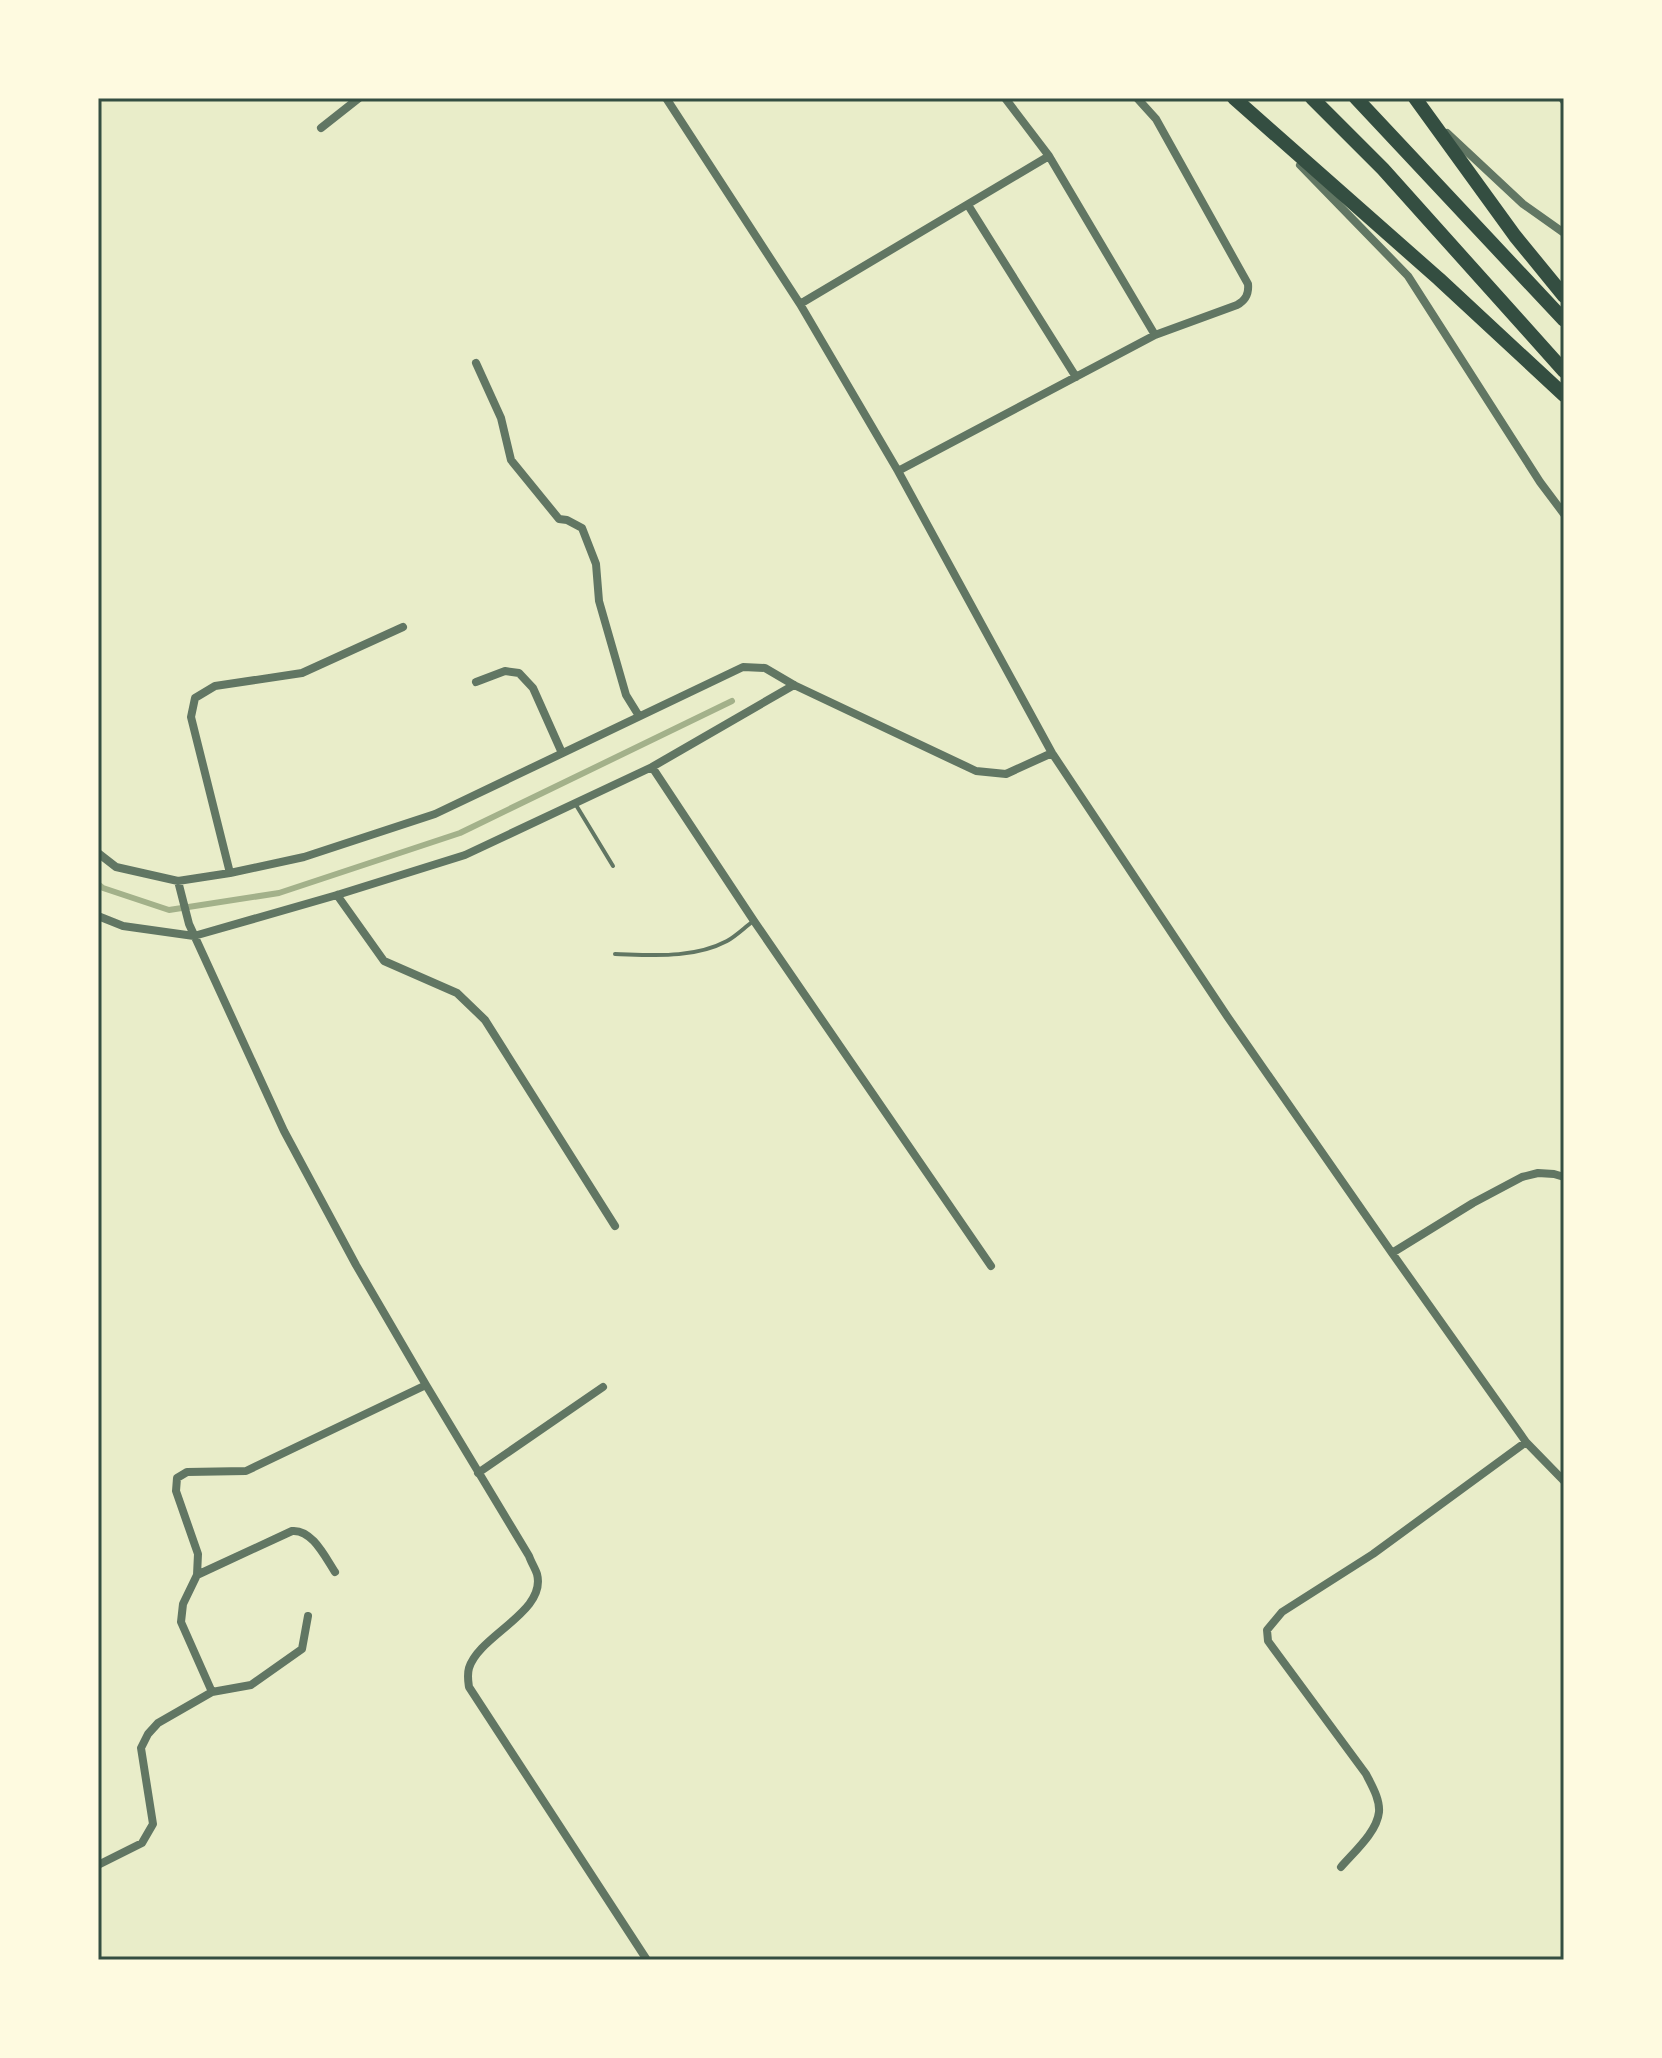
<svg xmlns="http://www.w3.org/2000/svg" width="1662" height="2058" viewBox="0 0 1662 2058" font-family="'Source Serif 4',serif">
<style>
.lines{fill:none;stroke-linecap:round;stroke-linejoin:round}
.stream{stroke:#a3b18a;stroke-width:6}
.service{stroke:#617663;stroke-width:4}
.minor{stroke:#617663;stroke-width:8}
.primary{stroke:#344e41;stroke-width:14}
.trunk{stroke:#344e41;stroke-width:14}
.neatline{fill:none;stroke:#344e41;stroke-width:3}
</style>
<rect width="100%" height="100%" fill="#e9edc9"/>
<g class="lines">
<path class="stream" d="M98 884 103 888 169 910 279 893 460 833 732 701"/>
<path class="service" d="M576 805 613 866
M615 954C652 955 693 959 727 941 736 936 744 928 752 922"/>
<path class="minor" d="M666 98 800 304 898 471 1052 753 1227 1016 1392 1253 1526 1442 1564 1481
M1005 98 1049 156 1155 335
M1562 98 1564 101
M321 128 359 98
M1447 133 1523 204 1564 233
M1300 165 1408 276 1540 482 1564 514
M968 205 1076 377
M800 304 1049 156
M476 363 501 418 511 460 559 519 567 520 582 528 596 564 599 601 626 695 639 716
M898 471 1155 335 1237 305C1246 300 1249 294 1248 284L1156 119 1137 98
M476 682 505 671 519 673 533 688 562 753
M652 767 754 921 991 1266
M98 853 116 867 178 881 230 873 304 857 435 814 743 667 765 668 794 685 976 771 1006 774 1052 753
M230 873 191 717 195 698 215 686 302 673 403 627
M178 881 189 924 284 1131 356 1265 426 1385 529 1556C531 1562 535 1568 537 1574 547 1612 479 1635 469 1668 467 1675 468 1680 469 1687L647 1960
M337 895 384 961 457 993 485 1020 615 1226
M98 916 123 926 194 936 337 895 465 855 652 767 794 685
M1392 1253 1473 1203 1522 1177 1538 1173 1554 1174 1564 1177
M478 1473 603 1387
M197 1575 292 1531C312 1529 325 1557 335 1572
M212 1692 181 1622 183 1604 197 1575 198 1554 176 1491 177 1478 187 1472 246 1471 426 1385
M98 1865 142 1843 153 1824 141 1748 148 1734 158 1723 212 1692 251 1685 302 1649 308 1616
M1341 1867C1354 1852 1377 1832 1379 1812 1380 1799 1372 1786 1366 1774L1268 1641 1267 1630 1282 1612 1373 1554 1526 1442"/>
<path class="primary" d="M1312 98 1383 169 1564 371
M1356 98 1564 320"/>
<path class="trunk" d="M1234 98 1439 279 1564 395
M1415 98 1515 236 1564 296"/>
</g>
<rect width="1662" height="2058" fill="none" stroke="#fefae0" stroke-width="200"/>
<rect x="100" y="100" width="1462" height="1858" class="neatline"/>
</svg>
